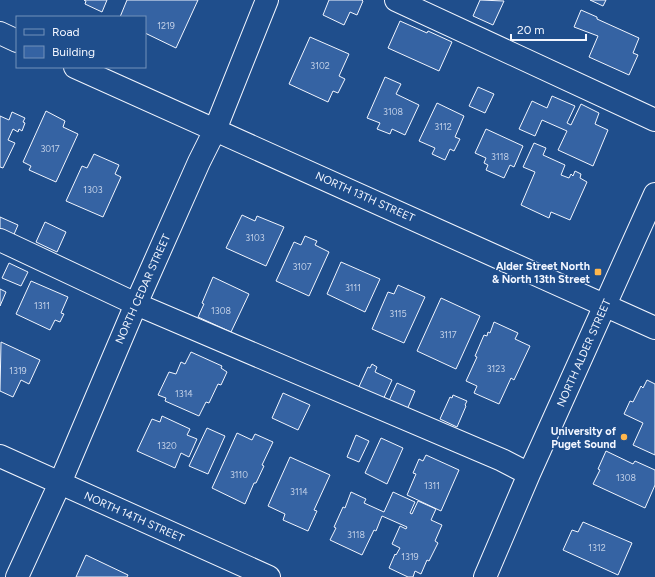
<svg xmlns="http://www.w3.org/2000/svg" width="655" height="577" viewBox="0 0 655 577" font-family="Figtree,sans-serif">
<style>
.building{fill:#3563a3;stroke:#f2f6ff}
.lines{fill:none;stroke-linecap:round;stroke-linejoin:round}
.minor-casing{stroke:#f2f6ff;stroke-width:24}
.minor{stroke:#1f4e8c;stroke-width:22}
.poi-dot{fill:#ffb74d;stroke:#1f4e8c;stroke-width:1.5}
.labels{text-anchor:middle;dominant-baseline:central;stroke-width:3;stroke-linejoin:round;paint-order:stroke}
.number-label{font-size:9px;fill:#c3d1e8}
.street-label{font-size:11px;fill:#f2f6ff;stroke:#1f4e8c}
.poi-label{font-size:11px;font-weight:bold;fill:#f2f6ff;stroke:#1f4e8c;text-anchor:end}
</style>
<rect width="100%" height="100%" fill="#1f4e8c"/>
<path class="building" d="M84 0H107L102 12 85 4 86 1Z
M127 0H198L176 48 145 33V17H120Z
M329 0H362L363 1 357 15 350 12 344 25 323 15Z
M480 0 504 1 493 25 473 16Z
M590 0H606L603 6Z
M581 10 597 17V19L639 38 633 53 638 55 629 75 589 57 598 36 574 27Z
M400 21 427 33 428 31 452 42 439 71 388 48Z
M310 37 349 54 339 76 345 79 338 93 333 91 328 102 289 84Z
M385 77 401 84 396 94 419 105 405 135 392 129 390 134 377 129 380 123 367 118Z
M478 87 494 94 485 113 469 106Z
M552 96 575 106 567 123 571 125 581 104 599 113 595 124 608 130 593 166 558 150 567 131 542 120 535 136 519 129 532 101 547 108Z
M437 103 464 116 455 137 460 139 454 151 450 149 445 160 432 154 435 148 419 141Z
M46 111 65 121 63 127 78 134 56 182 29 170 31 166 23 162Z
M12 112 25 118 23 122 25 123 22 131 19 129 18 132 13 129 8 140 15 143 3 168 0 167V116L9 120Z
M486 129 523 146 514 167 510 165 504 178 486 170 488 165 484 163 486 158 475 153Z
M534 143 546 148 543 155 565 165 561 175 569 178 571 174 573 176 575 171 581 174 580 178 587 182 570 220 551 212 549 218 521 205 535 172 523 167Z
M94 154 119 165 115 174 121 177 103 217 66 201 82 166 87 168Z
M242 215 255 221 257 216 284 227 266 266 226 248Z
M0 217 18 225 12 239 0 233Z
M45 222 66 232 57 252 36 242Z
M305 236 317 241 315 245 329 252 309 296 276 281 294 242 301 245Z
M341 262 380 279 365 312 327 294Z
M9 263 28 272 21 286 2 278Z
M213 277 249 294 231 332 198 317 204 304 202 303Z
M31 281 68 297 61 313 64 314 60 322 55 320 50 330 16 314Z
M398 285 425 297 404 343 372 329 388 292 394 294Z
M0 289 6 292 0 306Z
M441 298 480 316 456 369 417 351Z
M494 322 518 333 515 339 530 346 514 380 511 378 499 404 474 393 477 386 466 381 477 357 475 356 484 335 487 336 488 332 490 333Z
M1 342 40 360 29 384 21 380 13 397 0 391Z
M191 352 222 366 221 368 227 372 221 385 218 384 209 403 206 402 199 416 165 401 166 398 158 395 169 372 176 374 181 362 185 364Z
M372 364 377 367 375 372 392 380 382 402 357 391 368 367 370 368Z
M647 380 655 384V455L633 445 643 423 624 414 630 401 633 402 641 386 643 388Z
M397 383 415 391 406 412 388 403Z
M283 393 310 405 298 430 272 418Z
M453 395 467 401 465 405 466 406 457 427 440 419 450 397 452 398Z
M162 416 190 429 187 435 197 439 189 457 181 453 175 468 137 451 152 419 160 422Z
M207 428 225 436 208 474 189 466Z
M237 433 252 440 255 434 273 442 262 465 264 466 256 483H254L245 504 212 488Z
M356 435 369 441 359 462 347 457Z
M381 438 403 448 387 484 365 473Z
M606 451 633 464 635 461 655 470V485L645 508 593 484 600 470 598 469Z
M426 455 459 470 441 511 407 495 416 474 413 473 419 459 423 461Z
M290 457 330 475 314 510 317 511 308 531 283 520 285 514 268 506Z
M351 492 366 499 364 503 384 512 393 492 415 502 410 513 412 514 418 501 436 509 431 520 442 525 435 541 438 543 429 561 427 560 421 574 415 571 413 577H408L389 568 395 554 396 555 400 548 392 544 400 526 406 529 407 527 382 516 376 531 374 530 362 555 330 540 336 528 334 527 343 507 345 508Z
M583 522 632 543 618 575 563 550 572 530 578 532Z
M86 555 128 575 127 577H76Z"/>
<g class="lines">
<g class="minor-casing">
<path id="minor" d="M396 0 655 120
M0 33 17 41
M75 67 655 328
M0 240 136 304 502 460 529 474
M0 456 269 577
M17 577 60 483 136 304 199 162 215 130 267 0
M485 577 529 474 655 194"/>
</g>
<use href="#minor" class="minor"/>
</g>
<g class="poi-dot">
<rect x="594" y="268" width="8" height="8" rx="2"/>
<circle cx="624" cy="437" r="4"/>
</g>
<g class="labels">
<g class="number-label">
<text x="166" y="25">1219</text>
<text x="320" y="65">3102</text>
<text x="393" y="111">3108</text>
<text x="443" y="126">3112</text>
<text x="50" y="148">3017</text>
<text x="500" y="156">3118</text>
<text x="93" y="189">1303</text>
<text x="255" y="237">3103</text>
<text x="302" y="266">3107</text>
<text x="353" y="287">3111</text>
<text x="42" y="305">1311</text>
<text x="221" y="310">1308</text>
<text x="398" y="313">3115</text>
<text x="448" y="334">3117</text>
<text x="496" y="368">3123</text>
<text x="18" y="370">1319</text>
<text x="184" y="393">1314</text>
<text x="167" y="445">1320</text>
<text x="239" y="474">3110</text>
<text x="626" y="477">1308</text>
<text x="432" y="485">1311</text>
<text x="299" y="491">3114</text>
<text x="356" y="534">3118</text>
<text x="597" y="547">1312</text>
<text x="410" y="556">1319</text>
</g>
<g class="street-label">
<text transform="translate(365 197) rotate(24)">NORTH 13TH STREET</text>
<text transform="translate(143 289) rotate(-66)">NORTH CEDAR STREET</text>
<text transform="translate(584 353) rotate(-66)">NORTH ALDER STREET</text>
<text transform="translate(134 517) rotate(24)">NORTH 14TH STREET</text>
</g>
<g class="poi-label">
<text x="590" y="266">Alder Street North<tspan x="590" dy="13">&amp; North 13th Street</tspan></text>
<text x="616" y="431">University of<tspan x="616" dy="13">Puget Sound</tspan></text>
</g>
</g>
<rect x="16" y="16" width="130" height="52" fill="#1f4e8c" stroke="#7391ba"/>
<rect x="24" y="29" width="20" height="6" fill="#1f4e8c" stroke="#7391ba"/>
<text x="52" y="36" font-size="12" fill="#f2f6ff">Road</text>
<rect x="24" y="46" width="20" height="12" fill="#3563a3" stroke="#7391ba"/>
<text x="52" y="56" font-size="12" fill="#f2f6ff">Building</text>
<path d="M511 34v6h75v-6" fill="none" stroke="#f2f6ff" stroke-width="2"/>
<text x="517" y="34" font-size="12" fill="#f2f6ff" stroke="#1f4e8c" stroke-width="3" paint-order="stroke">20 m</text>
</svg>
